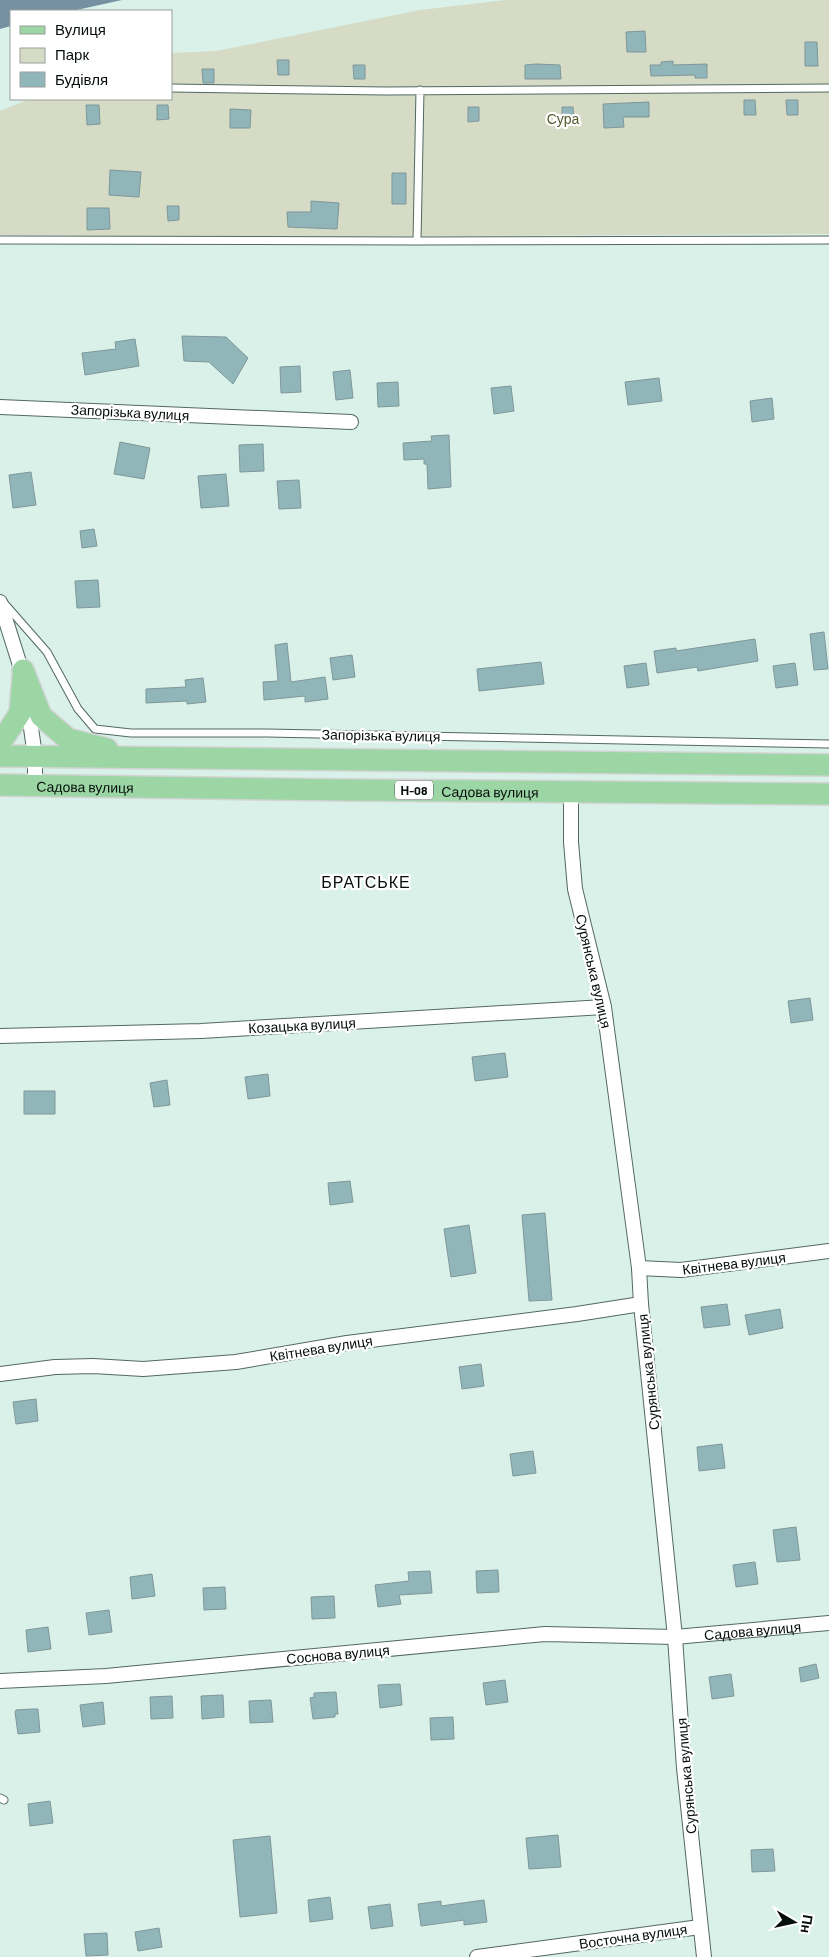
<svg xmlns="http://www.w3.org/2000/svg" width="829" height="1957" viewBox="0 0 829 1957" font-family="Barlow,sans-serif">
<style>
.green{fill:#d5dbc5}
.water{fill:#7591a1}
.building{fill:#91b6ba;stroke:#7f9799}
.lines{fill:none;stroke-linecap:round;stroke-linejoin:round}
.lane-casing{stroke:#536862;stroke-width:9}
.street-casing{stroke:#536862;stroke-width:16}
.primary-casing{stroke:#d2d4d3;stroke-width:24}
.lane{stroke:#fff;stroke-width:7}
.street{stroke:#fff;stroke-width:14}
.primary{stroke:#9bd6a4;stroke-width:21}
.labels{text-anchor:middle;dominant-baseline:central;stroke-width:4.5;stroke-linejoin:round;paint-order:stroke}
.shield{fill:#fff;stroke:#515655;stroke-width:1}
.shield-label{font-size:12px;font-weight:bold;fill:#060e0c}
.park-label{font-size:14px;fill:#535c2d;stroke:#fff}
.street-label{font-size:14px;fill:#060e0c;stroke:#fff}
.quarter-label{font-size:16px;letter-spacing:1px;fill:#060e0c;stroke:#fff}
</style>
<rect width="100%" height="100%" fill="#d9f1e9"/>
<path class="green" d="M506 0H829V234L255 237 0 235V111L30 99H171V53L217 51 420 10Z"/>
<path class="water" d="M0 0H122L72 11H11V26L0 29Z"/>
<path class="building" d="M645 31 646 52H627L626 32Z
M805 42H817L818 66H805Z
M277 60H289V75H278Z
M673 61V65L707 64V78H695V75L651 76 650 65H661V62Z
M536 64 560 65 561 79H525V65Z
M353 65H365V79H354Z
M202 69H214V83H203Z
M744 100H755L756 115H744Z
M786 100H798V115H787Z
M649 102V117H623L624 127 604 128 603 104Z
M86 105H99L100 124 87 125Z
M157 105H168L169 119 157 120Z
M468 107H479V121L468 122Z
M562 107H573L574 121 562 122Z
M230 109 251 110 250 128H230Z
M110 170 141 172 139 197 109 195Z
M392 173H406V204H392Z
M311 201 339 203 337 229 288 227 287 212H311Z
M167 206H179V220L168 221Z
M87 208H109L110 229 87 230Z
M182 336 226 337 248 358 233 384 209 362 184 361Z
M135 339 139 366 85 375 82 353 116 349 115 342Z
M300 366 301 392 281 393 280 367Z
M350 370 353 398 336 400 333 372Z
M659 378 662 401 628 405 625 382Z
M398 382 399 406 378 407 377 383Z
M511 386 514 411 494 414 491 388Z
M772 398 774 419 752 422 750 401Z
M449 435 451 487 428 489 427 464H424V459L404 460 403 443 432 441 431 436Z
M120 442 150 448 144 479 114 474Z
M263 444 264 471 240 472 239 445Z
M31 472 36 505 13 508 9 475Z
M226 474 229 506 201 508 198 476Z
M299 480 301 508 279 509 277 481Z
M94 529 97 546 82 548 80 531Z
M98 580 100 607 77 608 75 581Z
M824 632 828 669 814 670 810 634Z
M755 639 758 661 698 671 697 667 657 673 654 651 676 648V651Z
M287 643 291 682 325 677 328 699 305 702V696L264 700 263 682 278 681 275 645Z
M352 655 355 677 333 680 330 658Z
M541 662 544 684 479 691 477 669Z
M646 663 649 685 627 688 624 666Z
M795 663 798 685 776 688 773 666Z
M203 678 206 702 187 704V701L146 703V689L186 687 185 680Z
M810 998 813 1020 791 1023 788 1001Z
M505 1053 508 1077 475 1081 472 1057Z
M268 1074 270 1096 248 1099 245 1077Z
M167 1080 170 1105 154 1107 150 1083Z
M24 1091H55V1114H24Z
M350 1181 353 1202 330 1205 328 1183Z
M545 1213 552 1300 529 1301 522 1215Z
M469 1225 476 1273 451 1277 444 1229Z
M727 1304 730 1325 704 1328 701 1307Z
M780 1309 783 1328 749 1335 745 1315Z
M481 1364 484 1386 462 1389 459 1367Z
M36 1399 38 1421 16 1424 13 1402Z
M722 1444 725 1468 699 1471 697 1447Z
M533 1451 536 1473 513 1476 510 1454Z
M796 1527 800 1560 777 1562 773 1530Z
M755 1562 758 1584 736 1587 733 1565Z
M498 1570 499 1592 477 1593 476 1571Z
M430 1571 432 1593 399 1595 401 1604 378 1607 375 1585 409 1581 408 1572Z
M152 1574 155 1596 132 1599 130 1577Z
M225 1587 226 1609 204 1610 203 1588Z
M334 1596 335 1618 312 1619 311 1597Z
M109 1610 112 1632 89 1635 86 1613Z
M48 1627 51 1649 28 1652 26 1630Z
M816 1664 819 1678 801 1682 799 1668Z
M731 1674 734 1696 712 1699 709 1677Z
M505 1680 508 1702 486 1705 483 1683Z
M400 1684 402 1705 380 1708 378 1685Z
M336 1692 338 1714H335V1717L313 1719 310 1698 314 1697V1693Z
M223 1695 224 1717 202 1719 201 1696Z
M172 1696 173 1718 151 1719 150 1697Z
M271 1700 273 1722 250 1723 249 1701Z
M103 1702 105 1724 83 1727 80 1705Z
M32 1709H38L40 1732 18 1734 15 1712 16 1710Z
M453 1717 454 1739 431 1740 430 1718Z
M50 1801 53 1823 30 1826 28 1804Z
M558 1835 561 1867 529 1869 526 1838Z
M270 1836 277 1913 240 1917 233 1840Z
M773 1849 775 1871 752 1872 751 1850Z
M330 1897 333 1919 310 1922 308 1900Z
M484 1900 487 1922 464 1925V1920L421 1926 418 1904 441 1901V1906Z
M390 1904 393 1926 371 1929 368 1907Z
M159 1928 162 1947 138 1951 135 1932Z
M107 1933 108 1955 86 1956 84 1934Z"/>
<g class="lines">
<g class="lane-casing">
<path id="lane" d="M171 88 386 91 829 88
M0 240 417 241 829 240
M417 241 420 90
M4 603 47 652 78 709 95 729 131 733H267L829 744
M0 1798 4 1800"/>
</g>
<g class="street-casing">
<g id="street">
<path d="M0 407 351 422"/>
<path d="M0 602 24 678"/>
<path d="M27 700 35 756V786"/>
<path d="M571 792V842L575 889 604 1007 639 1268 641 1304 675 1637 684 1768 704 1957"/>
<path d="M0 1036 201 1031 604 1007"/>
<path d="M639 1268 681 1270 829 1251"/>
<path d="M0 1374 55 1367 93 1366 143 1369 236 1362 347 1343 577 1314 641 1304"/>
<path id="s1" d="M0 1681 106 1676 545 1634 675 1637 829 1623"/>
<path d="M477 1957 700 1927"/>
</g>
</g>
<g class="primary-casing">
<g id="primary">
<path d="M23 670 41 716 68 739 107 749"/>
<path d="M0 740 5 736 20 713 23 676"/>
<path d="M0 756 829 765"/>
<path id="s2" d="M0 785 347 790 829 794"/>
</g>
</g>
<use href="#lane" class="lane"/>
<use href="#street" class="street"/>
<use href="#primary" class="primary"/>
</g>
<g class="labels">
<rect class="shield" x="395" y="780.5" width="38" height="19" rx="4"/>
<g class="shield-label">
<text x="414" y="790">Н-08</text>
</g>
<g class="park-label">
<text x="563" y="118">Сура</text>
</g>
<g class="street-label">
<text transform="translate(130 412) rotate(3)">Запорізька вулиця</text>
<text transform="translate(381 735) rotate(1)">Запорізька вулиця</text>
<text stroke="none"><textPath href="#s2" startOffset="85">Садова вулиця</textPath></text>
<text stroke="none"><textPath href="#s2" startOffset="490">Садова вулиця</textPath></text>
<text transform="translate(594 971) rotate(77)">Сурянська вулиця</text>
<text transform="translate(302 1025) rotate(-3)">Козацька вулиця</text>
<text transform="translate(734 1263) rotate(-7)">Квітнева вулиця</text>
<text transform="translate(321 1348) rotate(-9)">Квітнева вулиця</text>
<text transform="translate(648 1372) rotate(-96)">Сурянська вулиця</text>
<text stroke="none"><textPath href="#s1" startOffset="755">Садова вулиця</textPath></text>
<text transform="translate(338 1654) rotate(-5)">Соснова вулиця</text>
<text transform="translate(686 1776) rotate(-95)">Сурянська вулиця</text>
<text transform="translate(633 1936) rotate(-8)">Восточна вулиця</text>
</g>
<g class="quarter-label">
<text x="366" y="881">БРАТСЬКЕ</text>
</g>
</g>
<rect x="10" y="10" width="162" height="90" fill="#ffffff" stroke="#9b9f9e"/>
<rect x="20" y="26" width="25" height="8" fill="#9bd6a4" stroke="#9b9f9e"/>
<text x="55" y="35" font-size="15" fill="#060e0c">Вулиця</text>
<rect x="20" y="48" width="25" height="15" fill="#d5dbc5" stroke="#9b9f9e"/>
<text x="55" y="60" font-size="15" fill="#060e0c">Парк</text>
<rect x="20" y="72" width="25" height="15" fill="#91b6ba" stroke="#9b9f9e"/>
<text x="55" y="85" font-size="15" fill="#060e0c">Будівля</text>
<g transform="translate(794 1922) rotate(99)" stroke="#ffffff" stroke-width="4" paint-order="stroke">
<path d="M0-4L9 19L0 12L-9 19Z" fill="#060e0c"/>
<text y="-8" font-size="14" font-weight="bold" text-anchor="middle" fill="#060e0c">Пн</text>
</g>
</svg>
